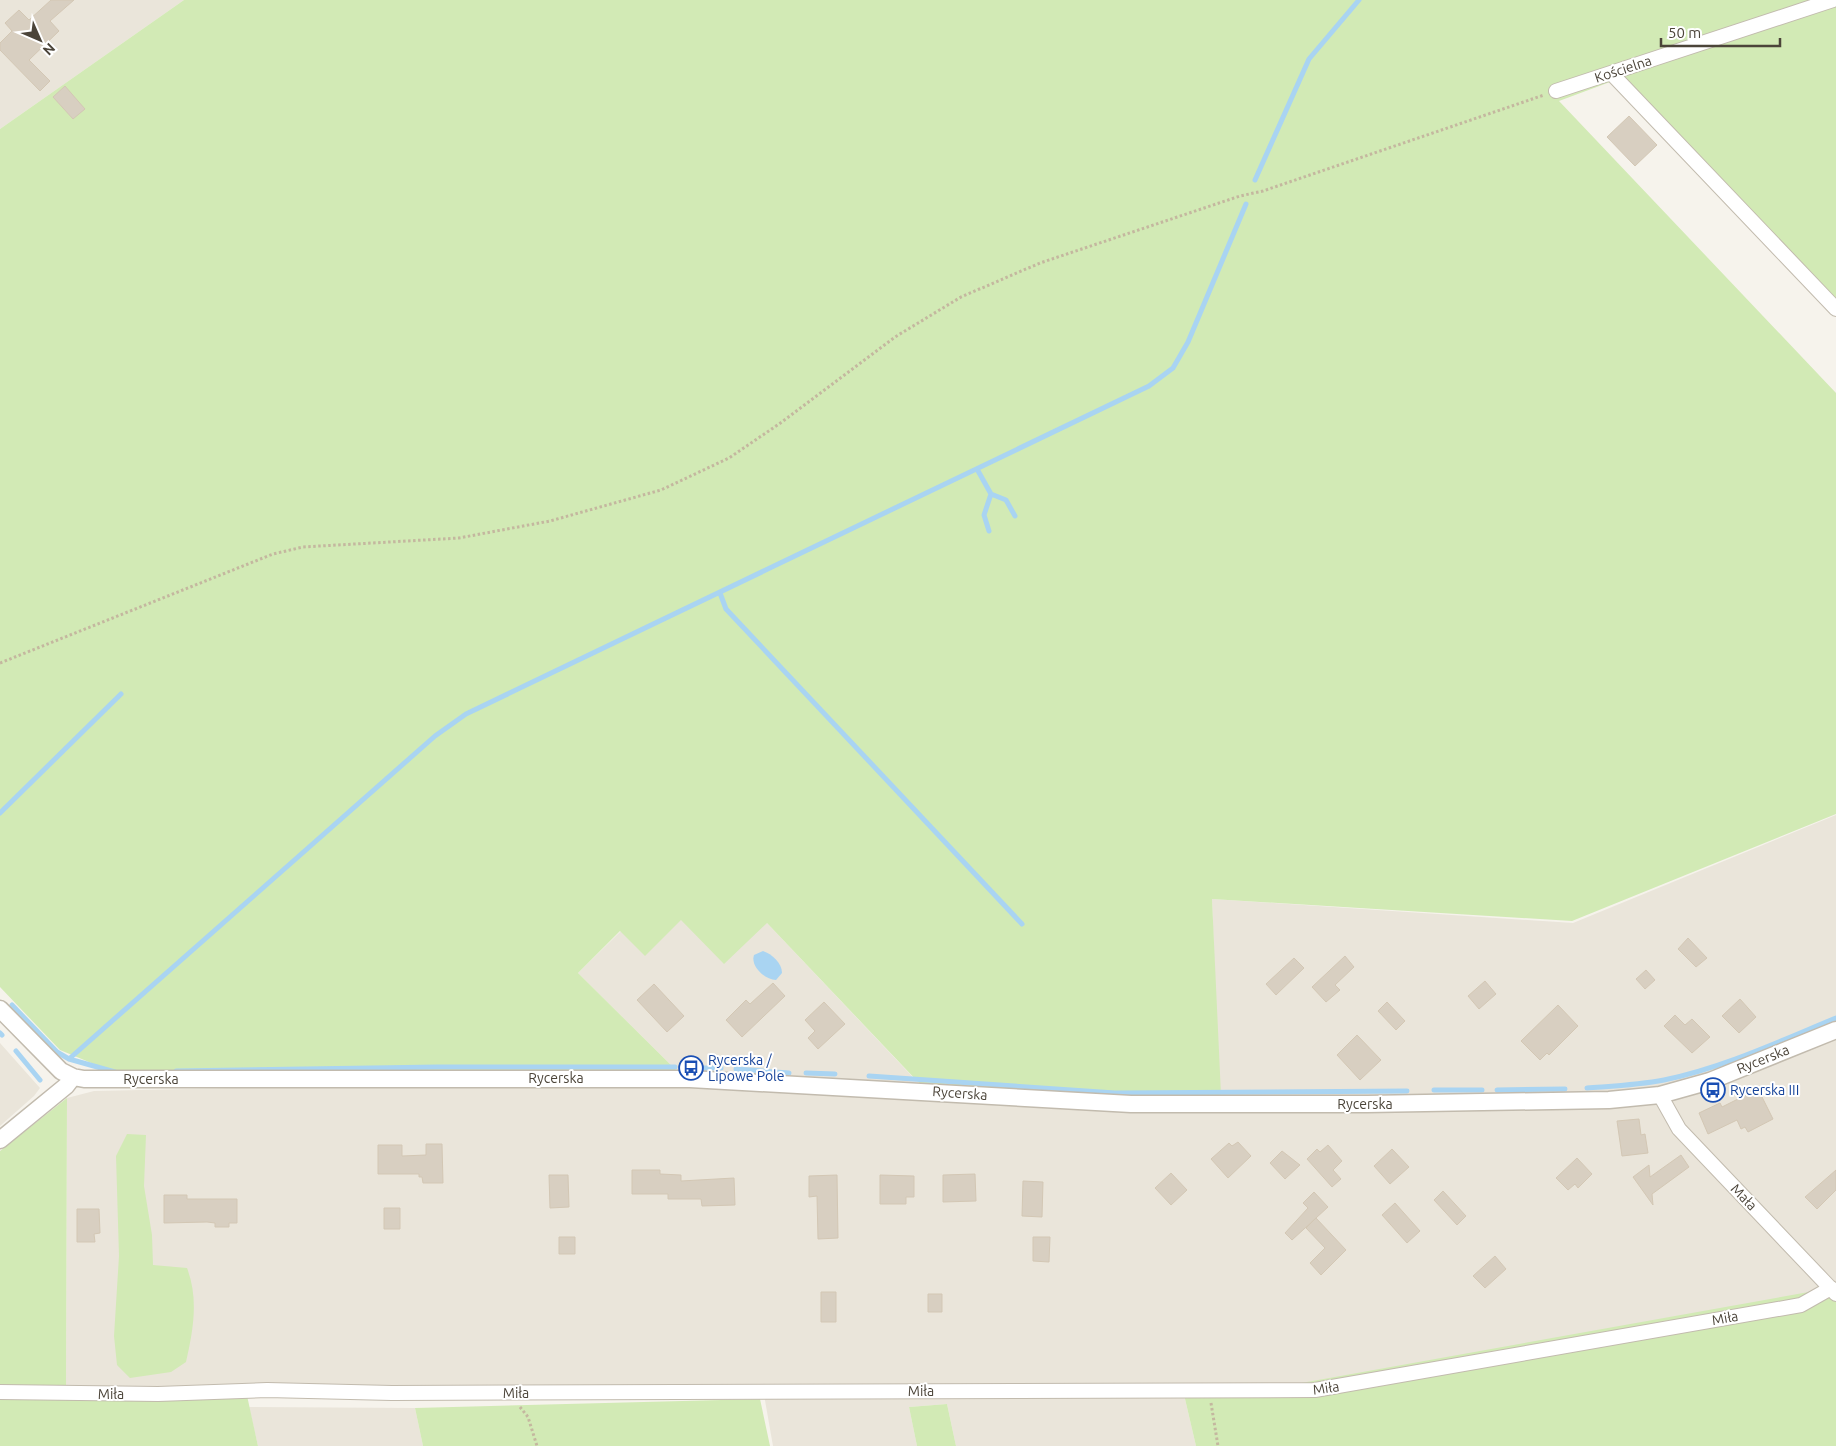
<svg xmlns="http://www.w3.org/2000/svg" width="1836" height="1446" viewBox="0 0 1836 1446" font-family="Ubuntu,sans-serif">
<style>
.residential{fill:#eae5da}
.green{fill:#d2eab5}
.water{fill:#a9d4f2}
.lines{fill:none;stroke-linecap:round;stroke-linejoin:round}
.stream{stroke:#a9d4f2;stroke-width:5}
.building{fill:#d8cfc1;stroke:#d3c7b4}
.minor-casing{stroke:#c2bbae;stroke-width:16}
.tertiary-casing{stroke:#c2bbae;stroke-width:19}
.path{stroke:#c4b79f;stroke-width:3;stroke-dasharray:2.5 2.5;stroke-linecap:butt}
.minor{stroke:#fff;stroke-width:14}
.tertiary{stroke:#fff;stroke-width:16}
.labels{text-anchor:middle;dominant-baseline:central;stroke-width:4;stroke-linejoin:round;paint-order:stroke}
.street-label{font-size:14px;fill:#4b4439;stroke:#fff}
.transit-label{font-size:14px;fill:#164399;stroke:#fff;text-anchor:start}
</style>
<rect width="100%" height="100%" fill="#f6f3ec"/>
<path class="residential" d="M0 0H184L0 129Z
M1836 815V1294L1279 1387 1182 1386 1196 1446H956L947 1404 909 1407 917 1446H773L763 1389 66 1391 67 1098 94 1091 612 1080 677 1071 578 973 621 931 681 920 767 923 927 1092 1219 1105 1212 899 1573 923Z
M0 1043 40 1088 34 1096 0 1126Z
M249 1407 415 1408 423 1446H258Z"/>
<path class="green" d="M184 0H1836V316L1610 82 1559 101 1836 393V814L1572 921 1212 899 1221 1095H1130L919 1083 767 923 724 964 681 920 645 956 620 931 578 973 677 1071 113 1072 60 1050 0 987V129Z
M67 1098 66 1391H246L258 1446H0V1151Z
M127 1134 146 1135 144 1186 152 1235 153 1265 187 1268C199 1299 193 1331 186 1362L171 1372 130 1378 117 1365 114 1336 119 1256 116 1156Z
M1831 1288 1836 1294V1446H1196L1182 1386 1279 1387Z
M760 1399 770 1446H423L415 1408Z
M947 1404 956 1446H917L909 1407Z"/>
<path class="water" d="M763 951C772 954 782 963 782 973L776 980C765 980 750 966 754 955Z"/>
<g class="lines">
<path class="stream" d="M1255 180 1309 59 1359 0
M977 469 991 494 1006 500 1015 516
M989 531 984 515 991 494
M720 593 726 609 1022 924
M0 813 121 694
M12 1005 57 1052 69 1059 115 1072
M0 1033 2 1035
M16 1051 40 1080
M69 1059 435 736 466 714 1149 386 1173 368 1188 342 1246 204
M704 1068H721
M736 1069 789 1073
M176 1071 438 1067H675
M806 1073 835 1074
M869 1076 1115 1093 1407 1091
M1587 1088C1613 1086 1638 1085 1664 1080 1723 1068 1780 1041 1836 1018
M1434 1090H1482
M1497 1090 1565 1089"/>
</g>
<path class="building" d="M51 0H74L50 21 59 31 29 60 50 81 40 91 0 50V43L12 31 5 23 19 10 29 20Z
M65 86 85 109 73 119 53 97Z
M1629 116 1657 145 1635 166 1607 137Z
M1688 938 1707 958 1696 967 1678 949Z
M1345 956 1354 967 1335 985 1340 990 1326 1002 1312 987Z
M1294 958 1304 968 1276 995 1266 984Z
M1646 970 1655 980 1645 989 1636 979Z
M1485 981 1496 994 1479 1009 1468 996Z
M773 983 785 996 742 1037 726 1020 746 1000 750 1004Z
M654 984 684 1016 667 1032 637 1000Z
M1740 999 1756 1017 1739 1033 1722 1016Z
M824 1002 845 1024 818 1049 808 1038 815 1031 805 1020Z
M1387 1002 1405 1021 1396 1030 1378 1011Z
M1558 1005 1578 1026 1549 1055 1547 1053 1540 1060 1521 1041Z
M1675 1015 1685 1025 1692 1019 1710 1037 1692 1053 1664 1026Z
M1357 1035 1381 1060 1360 1080 1337 1055Z
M1758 1089 1773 1119 1748 1132 1745 1127 1741 1129 1737 1120 1708 1134 1699 1113 1720 1103 1722 1107Z
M1639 1119 1641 1135 1645 1134 1648 1153 1622 1156 1617 1121Z
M1238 1142 1251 1156 1228 1178 1211 1159 1229 1143 1232 1146Z
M426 1144H442L443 1183H423L422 1177H419V1174H378V1145H402V1156L426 1155Z
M1328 1145 1342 1161 1333 1170 1341 1179 1332 1187 1307 1159 1317 1149 1320 1152Z
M1392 1149 1409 1167 1390 1184 1374 1166Z
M1282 1151 1300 1165 1285 1179 1270 1163Z
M1681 1155 1689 1167 1652 1194 1653 1205 1633 1177 1649 1165 1650 1177Z
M1577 1158 1592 1174 1578 1188 1575 1184 1568 1190 1556 1178Z
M632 1170H660V1174L681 1175V1181L734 1178 735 1205 702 1206 701 1199H668V1194H632Z
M1836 1170V1190L1817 1209 1805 1197Z
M1171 1173 1187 1190 1171 1205 1155 1188Z
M975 1174 976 1201 943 1202V1175Z
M549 1175H568L569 1207 550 1208Z
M837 1175 838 1238 818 1239 817 1196 809 1197V1176Z
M880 1175 914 1176V1197H906V1204H880Z
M1023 1181 1043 1182 1042 1217 1022 1216Z
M1443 1191 1466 1216 1457 1225 1434 1200Z
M1314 1192 1328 1207 1292 1240 1285 1233 1308 1208 1303 1203Z
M164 1195H187V1199H237V1223H229V1227H215V1223L207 1222 164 1223Z
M1395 1203 1420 1231 1407 1243 1382 1215Z
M384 1208H400V1229H384Z
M77 1209H99L100 1233 94 1234 95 1242H77Z
M1316 1218 1346 1250 1321 1275 1310 1263 1325 1248 1306 1228Z
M559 1237H575V1254H559Z
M1033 1237H1050L1049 1262 1033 1261Z
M1495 1256 1506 1269 1485 1288 1473 1276Z
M821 1292H836V1322H821Z
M928 1294H942V1312H928Z"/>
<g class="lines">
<g class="minor-casing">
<path id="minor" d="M1611 73 1836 309
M1556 91 1833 0
M1660 1095 1679 1129 1836 1294
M0 1392 158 1394 267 1390 392 1393 1315 1390 1801 1305 1831 1288"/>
</g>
<g class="tertiary-casing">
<path id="tertiary" d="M0 1009 61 1071 73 1077 84 1079H690L1131 1104H1367L1609 1100 1660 1095 1710 1081 1836 1030
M0 1140 66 1086 73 1077"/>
</g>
<path class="path" d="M0 663 273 554 303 547 459 538 550 521 661 490 729 458 779 424 895 337 961 297 1040 263 1240 196 1263 191 1544 95
M1211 1403 1218 1446
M520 1407 528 1417 537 1446"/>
<use href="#minor" class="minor"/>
<use href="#tertiary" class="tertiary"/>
</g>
<defs>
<g id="bus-ring" transform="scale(1.25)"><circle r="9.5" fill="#fff" stroke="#1a4fb4" stroke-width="1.5"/><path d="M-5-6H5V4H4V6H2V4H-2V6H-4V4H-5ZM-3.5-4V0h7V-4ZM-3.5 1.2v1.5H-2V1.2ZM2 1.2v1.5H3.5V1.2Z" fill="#1a4fb4"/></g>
</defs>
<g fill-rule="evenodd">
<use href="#bus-ring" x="691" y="1068"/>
<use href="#bus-ring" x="1713" y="1090"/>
</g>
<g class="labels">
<g class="street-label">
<text transform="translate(1623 69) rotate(-18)">Kościelna</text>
<text transform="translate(1763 1059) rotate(-22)">Rycerska</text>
<text x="556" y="1078">Rycerska</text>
<text x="151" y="1079">Rycerska</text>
<text transform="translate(960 1093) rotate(4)">Rycerska</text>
<text x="1365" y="1104">Rycerska</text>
<text transform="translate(1744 1197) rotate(46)">Mała</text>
<text transform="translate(1725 1318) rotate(-10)">Miła</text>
<text transform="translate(1326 1388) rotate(-8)">Miła</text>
<text x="921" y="1391">Miła</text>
<text x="516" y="1393">Miła</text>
<text x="111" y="1394">Miła</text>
</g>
<g class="transit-label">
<text x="708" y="1060">Rycerska /<tspan x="708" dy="16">Lipowe Pole</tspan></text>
<text x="1730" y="1090">Rycerska III</text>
</g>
</g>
<g transform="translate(40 40) rotate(135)" stroke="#ffffff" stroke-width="4" paint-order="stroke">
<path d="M0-4L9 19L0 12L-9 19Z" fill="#4b4439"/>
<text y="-8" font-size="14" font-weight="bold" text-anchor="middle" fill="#4b4439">N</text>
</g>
<path d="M1661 38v8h119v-8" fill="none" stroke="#4b4439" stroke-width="2.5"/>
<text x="1668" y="38" font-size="15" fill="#4b4439" stroke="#ffffff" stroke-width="4" paint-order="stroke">50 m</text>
</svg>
